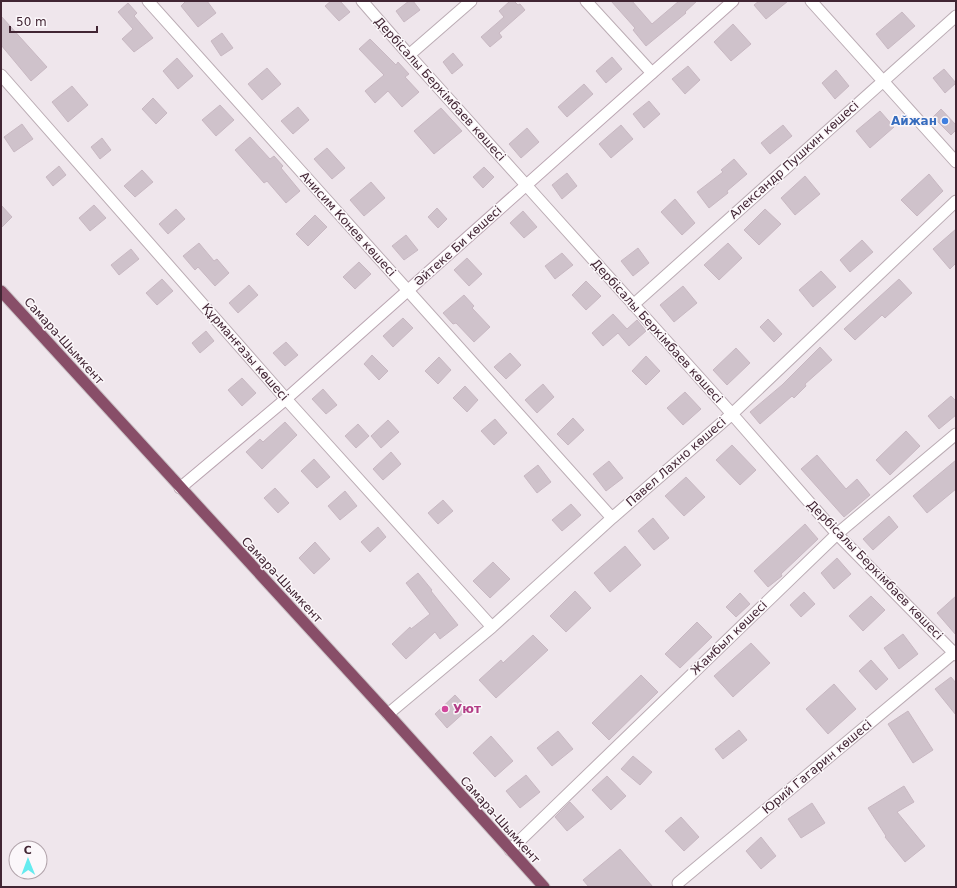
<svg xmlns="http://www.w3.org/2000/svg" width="957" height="888" viewBox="0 0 957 888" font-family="'DejaVu Sans',sans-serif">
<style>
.building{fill:#cfc2cb;stroke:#c8b8c2}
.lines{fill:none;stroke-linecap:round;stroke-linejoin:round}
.minor-casing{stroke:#bbacb4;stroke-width:13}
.tertiary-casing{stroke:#bbacb4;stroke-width:13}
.secondary-casing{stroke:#baa5b1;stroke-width:13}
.trunk-casing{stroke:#cac2c6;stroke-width:13}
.minor{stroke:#fff;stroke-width:11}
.tertiary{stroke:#fff;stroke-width:11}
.secondary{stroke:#fff;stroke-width:11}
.trunk{stroke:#884e68;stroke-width:11}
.shop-dot{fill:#3f7fe0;stroke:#fbf7fa;stroke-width:1.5}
.hotel-dot{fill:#d1479c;stroke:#fbf7fa;stroke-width:1.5}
.labels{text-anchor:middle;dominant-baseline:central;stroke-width:3;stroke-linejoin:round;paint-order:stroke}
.street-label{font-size:12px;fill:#412533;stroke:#fbf7fa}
.shop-label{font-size:12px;font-weight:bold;fill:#366cbe;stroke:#fbf7fa;text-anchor:end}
.hotel-label{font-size:12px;font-weight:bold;fill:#b23c85;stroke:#fbf7fa;text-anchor:start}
</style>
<rect width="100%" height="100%" fill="#efe6ec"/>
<path class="building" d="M186 1H207L216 13 198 27 181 6Z
M331 1H340L350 12 339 21 325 6Z
M409 1H413L420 10 404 22 396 11Z
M510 1H514L518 5 520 4 525 10 499 33 502 37 490 47 481 37 504 17 499 11Z
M611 1H632L652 24 679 1H697L685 12 686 13 646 46 633 30 635 28Z
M759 1H788L766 19 754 5Z
M128 3 137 13 134 16 153 38 134 52 122 39 133 29 118 12Z
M902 12 915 26 888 49 876 34Z
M1 16 47 67 31 81 1 45Z
M733 24 751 44 731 61 714 42Z
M222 33 233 48 221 56 211 41Z
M370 39 396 65 398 62 409 74 405 77 419 92 402 107 388 91 375 103 365 91 384 75 359 49Z
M453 53 463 65 452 74 443 62Z
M612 57 622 69 606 83 596 71Z
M177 58 193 76 178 89 163 71Z
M688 66 700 80 685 94 672 79Z
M267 68 281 84 262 100 248 84Z
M944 69 956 83 945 93 933 78Z
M836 70 849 86 835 99 822 83Z
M584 84 593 94 567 117 558 107Z
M72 86 88 105 68 122 52 102Z
M153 98 167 113 156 124 142 109Z
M649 101 660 114 644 128 633 114Z
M220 105 234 120 216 136 202 120Z
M298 107 309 120 293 134 281 121Z
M441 108 462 131 434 154 414 131Z
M941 109 956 125V130L951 135 933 117Z
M880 111 894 127 870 148 856 131Z
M22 124 33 139 14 152 4 137Z
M621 125 633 139 611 158 599 144Z
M783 125 792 136 770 154 761 143Z
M527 128 539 142 521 158 509 144Z
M250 137 270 159 274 156 283 166 281 168 300 191 286 203 267 181 264 183 235 150Z
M102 138 111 150 100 159 91 147Z
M327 148 345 168 332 179 314 159Z
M734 159 747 174 727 191 728 193 709 208 697 192 723 172 721 170Z
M59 166 66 175 53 186 46 177Z
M484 167 494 177 483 188 473 177Z
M142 170 153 182 135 197 124 186Z
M567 173 577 186 562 199 552 185Z
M929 174 943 191 917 216 901 200Z
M805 176 820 194 795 215 781 198Z
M371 182 385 198 364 216 350 200Z
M675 199 695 223 682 235 661 212Z
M1 205 12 217 1 228Z
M94 205 106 218 90 231 79 218Z
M437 208 447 219 438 228 428 217Z
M176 209 185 219 168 234 159 224Z
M765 209 781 224 759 245 744 230Z
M523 211 537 227 524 238 510 223Z
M315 215 327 227 308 246 296 234Z
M956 229V263L950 269 933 249Z
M406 235 418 250 404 260 392 246Z
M862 240 873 252 850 272 840 260Z
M199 243 214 261 217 259 229 273 215 286 198 267 195 270 183 256Z
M728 243 742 258 719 280 704 265Z
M638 248 649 263 633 276 621 261Z
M131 249 139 259 119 275 111 265Z
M562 253 573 265 555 279 545 266Z
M467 258 482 274 469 286 454 270Z
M359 262 371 274 355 289 343 277Z
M821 271 836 287 813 307 799 290Z
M162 279 173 291 157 305 146 293Z
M899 279 912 293 885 318 882 315 855 340 844 329Z
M586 281 601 296 586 310 572 295Z
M249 285 258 295 238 313 229 303Z
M683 286 697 303 674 322 660 305Z
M464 295 474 306 472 308 490 327 474 342 456 323 453 324 443 313Z
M613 314 627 329 637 320 646 331 629 346 618 333 603 346 592 333Z
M403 318 413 328 393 347 383 336Z
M768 319 782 334 774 342 760 327Z
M206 331 214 341 200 353 192 343Z
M286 342 298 355 285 366 273 353Z
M820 347 832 360 805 384 806 386 794 398 792 396 760 424 750 412 782 385Z
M736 348 750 363 727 385 713 370Z
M510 353 521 365 506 379 494 367Z
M372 355 388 371 379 380 364 364Z
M646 356 660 371 646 385 632 371Z
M439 357 451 370 438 384 425 371Z
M242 378 256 393 242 406 228 390Z
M543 384 554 397 537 413 525 400Z
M465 386 478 400 467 412 453 398Z
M323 389 337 405 326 414 312 399Z
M685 392 701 409 683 425 667 408Z
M951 396 956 401V415L939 429 928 416Z
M573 418 584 430 568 445 557 434Z
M495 419 507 433 494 445 481 431Z
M388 420 399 432 381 448 371 436Z
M285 422 297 435 262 469 246 452 260 439 263 442Z
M358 424 369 436 356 448 345 436Z
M906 431 920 446 890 475 876 460Z
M732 445 756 470 740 485 716 460Z
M391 452 401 464 383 480 373 469Z
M817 455 846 489 857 479 870 495 844 517 801 469Z
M314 459 330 477 317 488 301 471Z
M956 460V489L927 513 913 496Z
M609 461 623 478 606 491 593 474Z
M538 465 551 482 537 493 524 476Z
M686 477 705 497 684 516 665 496Z
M275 488 289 503 278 513 264 498Z
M345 491 357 506 340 520 328 506Z
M443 500 453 511 438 524 428 513Z
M571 504 581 515 562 531 552 520Z
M889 516 898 527 873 550 863 539Z
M653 518 669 538 654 550 638 531Z
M805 524 818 539 781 574 782 576 768 587 754 571Z
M378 527 386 537 370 552 361 542Z
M315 542 330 559 314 574 299 558Z
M625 546 641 565 610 592 594 573Z
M837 558 851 574 834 589 821 573Z
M493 562 510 579 490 598 473 581Z
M418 573 432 590 431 591 458 625 440 639 435 632 406 659 392 644 410 627 411 629 430 614 406 583Z
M575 591 591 608 566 632 550 616Z
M804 592 815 604 801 617 790 605Z
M740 593 750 604 736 617 726 607Z
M871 596 885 610 863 631 849 616Z
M956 596V635L937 613Z
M697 622 712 637 680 668 665 654Z
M903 634 918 654 899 669 884 648Z
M533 635 548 650 496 698 479 680 501 660 503 663Z
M751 643 770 663 733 697 714 676Z
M871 660 888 679 876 690 859 671Z
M641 675 658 692 609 740 592 723Z
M951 677 956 683V715L935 689Z
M834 684 856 709 828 734 806 709Z
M455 695 468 709 447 728 435 714Z
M908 711 933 750 913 763 888 724Z
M739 730 747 740 723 759 715 749Z
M558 731 573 749 552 766 537 748Z
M491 736 513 761 495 777 473 753Z
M633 756 652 772 640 785 621 769Z
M526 775 540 792 520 808 506 791Z
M607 776 626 796 611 810 592 790Z
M904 786 914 802 897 812 925 846 905 862 885 837 886 836 868 808Z
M570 802 584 817 567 831 555 817Z
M812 803 825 823 801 838 788 819Z
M681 817 699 837 684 851 665 831Z
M761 837 776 856 761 869 746 851Z
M620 849 653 887H589L583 880Z"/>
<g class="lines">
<g class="minor-casing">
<path id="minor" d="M148 1 612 518
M362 1 409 55
M586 1 652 73
M811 1 956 162
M1 75 286 399 492 627
M526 185 732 414 837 534 956 655
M633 305 956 16
M388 714 492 627 612 518 732 414 956 201
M510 850 837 534 956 434
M678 883 956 651"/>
</g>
<g class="tertiary-casing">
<path id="tertiary" d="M471 1 409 55 526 185"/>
</g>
<g class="secondary-casing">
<path id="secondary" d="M180 488 286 399 733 1"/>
</g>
<g class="trunk-casing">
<path id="trunk" d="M1 291 388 714 544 887"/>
</g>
<use href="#minor" class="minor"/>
<use href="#tertiary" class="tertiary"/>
<use href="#secondary" class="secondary"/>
<use href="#trunk" class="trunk"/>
</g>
<circle class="shop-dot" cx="945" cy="121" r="4"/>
<circle class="hotel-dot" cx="445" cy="709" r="4"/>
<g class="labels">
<g class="street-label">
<text transform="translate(440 89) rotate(48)">Дербісалы Беркімбаев көшесі</text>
<text transform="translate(794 160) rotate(-42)">Александр Пушкин көшесі</text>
<text transform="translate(348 224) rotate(48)">Анисим Конев көшесі</text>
<text transform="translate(458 246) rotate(-42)">Әйтеке Би көшесі</text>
<text transform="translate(657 331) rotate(48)">Дербісалы Беркімбаев көшесі</text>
<text transform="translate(64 341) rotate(48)">Самара-Шымкент</text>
<text transform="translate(245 352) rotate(49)">Құрманғазы көшесі</text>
<text transform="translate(676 462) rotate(-41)">Павел Лахно көшесі</text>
<text transform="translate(875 570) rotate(46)">Дербісалы Беркімбаев көшесі</text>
<text transform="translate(282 580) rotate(47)">Самара-Шымкент</text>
<text transform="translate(729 638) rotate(-44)">Жамбыл көшесі</text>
<text transform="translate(817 767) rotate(-40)">Юрий Гагарин көшесі</text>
<text transform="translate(500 820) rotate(48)">Самара-Шымкент</text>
</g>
<g class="shop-label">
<text x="937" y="121">Айжан</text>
</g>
<g class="hotel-label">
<text x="453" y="709">Уют</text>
</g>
</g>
<rect width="957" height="888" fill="none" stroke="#412533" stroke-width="4"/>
<g transform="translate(28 860) rotate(359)"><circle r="19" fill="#fbf7fa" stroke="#b1a3aa"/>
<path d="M0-3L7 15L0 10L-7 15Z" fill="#64ebef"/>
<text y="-6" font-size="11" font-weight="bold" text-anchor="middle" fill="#412533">С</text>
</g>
<path d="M10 26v6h87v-6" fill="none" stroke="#412533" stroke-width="2"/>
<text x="16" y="26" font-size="12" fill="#412533" stroke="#fbf7fa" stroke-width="3" paint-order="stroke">50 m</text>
</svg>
